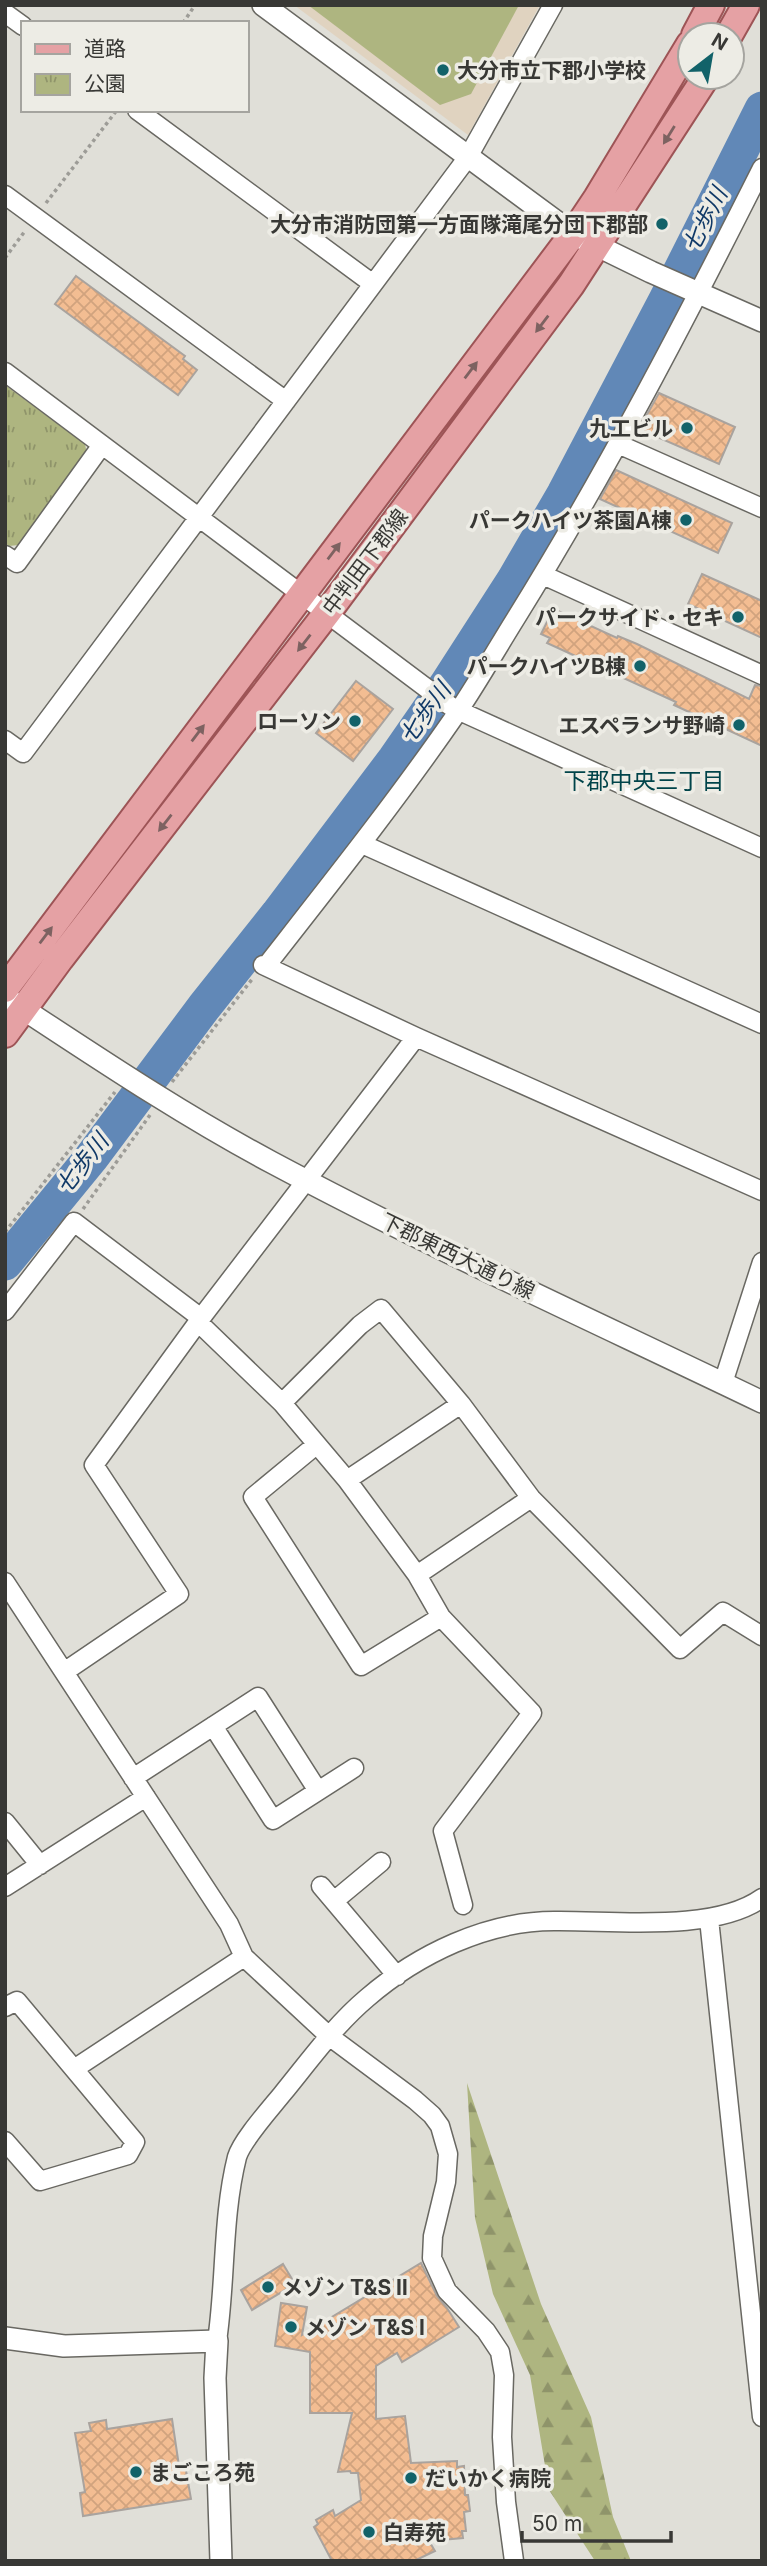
<svg xmlns="http://www.w3.org/2000/svg" width="767" height="2566" viewBox="0 0 767 2566" font-family="Inter,'Noto Sans JP',sans-serif">
<style>
.education{fill:#e0d3c0}
.forest{fill:url(#forest-firs)}
.park{fill:url(#park-tufts)}
.pitch{fill:#aeb580}
.lines{fill:none;stroke-linecap:round;stroke-linejoin:round}
.river{stroke:#6188b7;stroke-width:35}
.building{fill:url(#building-cross-hatch);stroke:#a9a39e;stroke-width:2}
.minor-casing{stroke:#696862;stroke-width:21}
.tertiary-casing{stroke:#696862;stroke-width:24}
.primary-casing{stroke:#9d5456;stroke-width:30}
.path{stroke:#9d9c97;stroke-width:3.5;stroke-dasharray:3.5 3.5;stroke-linecap:butt}
.minor{stroke:#fff;stroke-width:18}
.tertiary{stroke:#fff;stroke-width:21}
.primary{stroke:#e5a1a4;stroke-width:26}
.oneway{fill:#7d6261}
.poi-dot{fill:#126269;stroke:#edece5;stroke-width:2.5}
.labels{text-anchor:middle;dominant-baseline:central;stroke-width:7;stroke-linejoin:round;paint-order:stroke}
.poi-label{font-size:21px;font-weight:bold;fill:#383835;stroke:#edece5;text-anchor:end}
.street-label{font-size:21px;fill:#383835;stroke:#edece5}
.water-label{font-size:23px;font-style:italic;fill:#103967;stroke:#edece5}
.neighbourhood-label{font-size:23px;fill:#00444a;stroke:#edece5}
</style>
<defs>
<pattern id="forest-firs" width="22" height="20" patternUnits="userSpaceOnUse" patternTransform="scale(1.75)"><rect width="22" height="20" fill="#aeb580"/><path d="M5 1l3.5 6h-7zM16 11l3.5 6h-7z" fill="#8f946a"/></pattern>
<pattern id="park-tufts" width="24" height="20" patternUnits="userSpaceOnUse" patternTransform="scale(1.75)"><rect width="24" height="20" fill="#aeb580"/><path d="M3 7l-1-3M5 7V3M7 7l1-3M15 17l-1-3M17 17v-4M19 17l1-3" fill="none" stroke="#8f946a"/></pattern>
<pattern id="building-cross-hatch" width="8" height="8" patternUnits="userSpaceOnUse" patternTransform="scale(1.75)"><rect width="8" height="8" fill="#f3bd92"/><path d="M0 0l8 8M0 8l8-8" fill="none" stroke="#d1a37e"/></pattern>
</defs>
<rect width="100%" height="100%" fill="#e0dfd8"/>
<path class="education" d="M294 5H540L468 135Z"/>
<path class="forest" d="M467 2083 541 2304 591 2417 613 2517 631 2561H595L549 2490 530 2375 493 2294 475 2218Z"/>
<path class="park" d="M5 385 85 444 87 454 19 545 9 546 5 543Z"/>
<path class="pitch" d="M308 5H519L471 94 440 105Z"/>
<g class="lines">
<path class="river" d="M5 1263 91 1158 204 1007 278 914 395 759 447 684 514 580 564 494 666 300 762 109"/>
</g>
<path class="building" d="M76 276 185 356 183 359 197 370 178 395 55 304Z
M659 393 735 427 719 464 639 429Z
M616 470 732 523 718 553 600 499Z
M702 574 762 601V638L688 604Z
M558 611 617 638 618 636 637 644 749 699 755 685 762 686V746L674 705 676 702 547 643 550 638 541 634 549 618 554 620Z
M356 681 393 709 353 761 316 733Z
M421 2263 437 2296 447 2308 459 2327 402 2362 397 2353 376 2366V2419L405 2416 411 2463 457 2461V2467L464 2466 465 2495H468L470 2511 464 2512 466 2531H462L463 2538 429 2541 435 2551 414 2561H332L314 2527 318 2524 316 2520 333 2510 335 2516 361 2500 358 2473H351L350 2471 338 2472 352 2413H310V2352L275 2346 281 2303 307 2307 302 2335Z
M283 2264 295 2284 252 2310 241 2290Z
M172 2419 179 2466 185 2465 191 2499 83 2516 80 2493 85 2492 75 2433 91 2431 89 2423 106 2420 107 2429Z"/>
<g class="lines">
<g class="minor-casing">
<path id="minor" d="M5 13 23 26
M137 110 373 284
M5 195 286 401
M5 372 453 708 762 848
M618 444 762 508
M5 555 17 563 102 445
M543 575 762 675
M5 740 23 753 468 157 553 5
M362 844 762 1024
M263 965 416 1037 762 1191
M266 966C331 883 397 800 457 713 478 682 496 650 516 618 606 473 685 321 762 168
M5 1311 74 1222 201 1318
M198 1322 282 1403 347 1480 417 1575 441 1617 532 1713 443 1831 463 1905
M723 1383 762 1262
M282 1403 360 1325 381 1309 461 1404 531 1498 680 1649 723 1612 762 1636
M316 1445 253 1497 361 1666 441 1617
M347 1480 461 1404
M417 1575 531 1498
M5 1582 229 1924 244 1957 329 2036 415 2100 432 2115 440 2126 448 2154 446 2182 433 2236 432 2258 447 2291 486 2331 500 2352 504 2375 502 2437 506 2502 514 2561
M64 1672 179 1594 94 1465 201 1318 416 1037
M213 1726 273 1820 354 1768
M133 1778 258 1697 318 1791
M5 1822 40 1865
M321 1886 397 1976
M5 1887 146 1797
M334 1901 381 1862
M709 1919 762 2417
M5 2007 17 2001 135 2142 128 2155 40 2181 5 2141
M74 2069 244 1957
M217 2341C226 2281 222 2217 237 2157 242 2140 271 2108 283 2093 310 2060 335 2025 367 1998 418 1954 487 1921 554 1921 613 1920 713 1933 762 1898"/>
</g>
<g class="tertiary-casing">
<path id="tertiary" d="M263 5 573 234 651 272 762 321
M5 997C92 1054 179 1113 271 1162 432 1248 598 1323 762 1402
M5 2338 64 2346 217 2341 215 2378 221 2561"/>
</g>
<g class="primary-casing">
<path id="primary" d="M695 35 711 5
M729 35 746 5
M5 989 573 234 597 198 690 44
M5 1034 60 959 327 613 571 285 706 77"/>
</g>
<path class="path" d="M183 23 195 5
M46 203 117 110
M5 258 25 231
M172 1082 253 978
M83 1209 150 1115
M5 1232 115 1092"/>
<use href="#minor" class="minor"/>
<use href="#tertiary" class="tertiary"/>
<use href="#primary" class="primary"/>
</g>
<defs><path id="oneway-solid" d="M-6-.8H1V-3.2L6.5 0L1 3.2V.8H-6Z" transform="scale(1.75)"/></defs>
<g class="oneway">
<use href="#oneway-solid" transform="translate(669 135) rotate(122)"/>
<use href="#oneway-solid" transform="translate(542 324) rotate(127)"/>
<use href="#oneway-solid" transform="translate(471 370) rotate(-53)"/>
<use href="#oneway-solid" transform="translate(334 551) rotate(-53)"/>
<use href="#oneway-solid" transform="translate(304 643) rotate(128)"/>
<use href="#oneway-solid" transform="translate(198 733) rotate(-53)"/>
<use href="#oneway-solid" transform="translate(165 823) rotate(128)"/>
<use href="#oneway-solid" transform="translate(46 935) rotate(-53)"/>
</g>
<g class="poi-dot">
<circle cx="443" cy="70" r="7"/>
<circle cx="662" cy="224" r="7"/>
<circle cx="687" cy="428" r="7"/>
<circle cx="686" cy="520" r="7"/>
<circle cx="738" cy="617" r="7"/>
<circle cx="640" cy="666" r="7"/>
<circle cx="355" cy="721" r="7"/>
<circle cx="739" cy="725" r="7"/>
<circle cx="268" cy="2287" r="7"/>
<circle cx="291" cy="2327" r="7"/>
<circle cx="136" cy="2472" r="7"/>
<circle cx="411" cy="2478" r="7"/>
<circle cx="369" cy="2532" r="7"/>
</g>
<g class="labels">
<g class="poi-label">
<text x="457" y="70" text-anchor="start">大分市立下郡小学校</text>
<text x="648" y="224">大分市消防団第一方面隊滝尾分団下郡部</text>
<text x="673" y="428">九工ビル</text>
<text x="672" y="520">パークハイツ茶園A棟</text>
<text x="724" y="617">パークサイド・セキ</text>
<text x="626" y="666">パークハイツB棟</text>
<text x="341" y="721">ローソン</text>
<text x="725" y="725">エスペランサ野崎</text>
<text x="282" y="2287" text-anchor="start">メゾン T&amp;S Ⅱ</text>
<text x="305" y="2327" text-anchor="start">メゾン T&amp;S Ⅰ</text>
<text x="150" y="2472" text-anchor="start">まごころ苑</text>
<text x="425" y="2478" text-anchor="start">だいかく病院</text>
<text x="383" y="2532" text-anchor="start">白寿苑</text>
</g>
<g class="street-label">
<text transform="translate(365 562) rotate(-53)">中判田下郡線</text>
<text transform="translate(458 1256) rotate(26)">下郡東西大通り線</text>
</g>
<g class="water-label">
<text transform="translate(705 220) rotate(-63)">七歩川</text>
<text transform="translate(425 713) rotate(-54)">七歩川</text>
<text transform="translate(82 1164) rotate(-52)">七歩川</text>
</g>
<g class="neighbourhood-label">
<text x="644" y="781">下郡中央三丁目</text>
</g>
</g>
<rect width="767" height="2566" fill="none" stroke="#383835" stroke-width="14"/>
<rect x="21" y="21" width="228" height="91" fill="#edece5" stroke="#a5a49f" stroke-width="2"/>
<rect x="35" y="44" width="35" height="10" fill="#e5a1a4" stroke="#a5a49f" stroke-width="2"/>
<text x="84" y="56" font-size="21" fill="#383835">道路</text>
<rect x="35" y="74" width="35" height="21" fill="url(#park-tufts)" stroke="#a5a49f" stroke-width="2"/>
<text x="84" y="91" font-size="21" fill="#383835">公園</text>
<g transform="translate(711 56) rotate(31)"><circle r="33" fill="#edece5" stroke="#a5a49f" stroke-width="2"/>
<path d="M0-5L12 26L0 18L-12 26Z" fill="#126269"/>
<text y="-10" font-size="19" font-weight="bold" text-anchor="middle" fill="#383835">N</text>
</g>
<path d="M522 2531v10h149v-10" fill="none" stroke="#383835" stroke-width="3.5"/>
<text x="532" y="2531" font-size="21" fill="#383835" stroke="#edece5" stroke-width="5" paint-order="stroke">50 m</text>
</svg>
